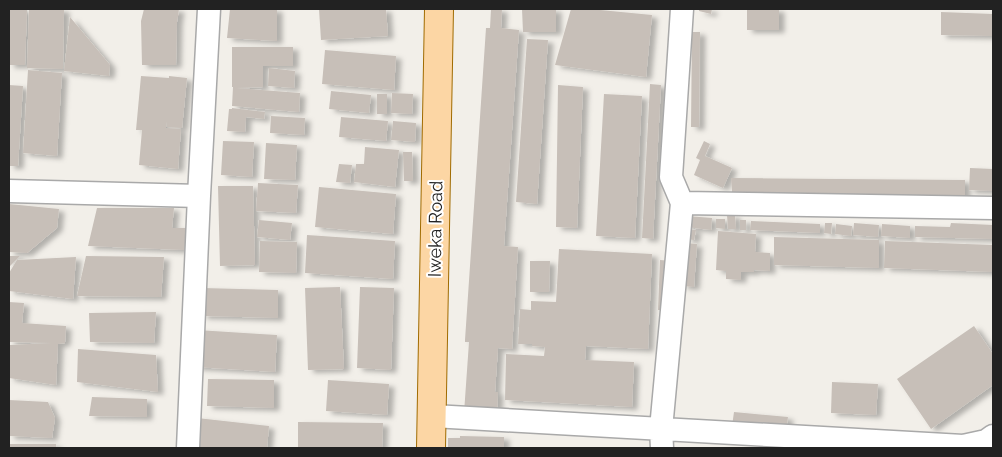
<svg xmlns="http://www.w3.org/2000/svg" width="1002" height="457" viewBox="0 0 1002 457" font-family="Raleway,sans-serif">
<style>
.building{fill:#c7bfb8;filter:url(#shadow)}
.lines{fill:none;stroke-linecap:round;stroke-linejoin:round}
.minor-casing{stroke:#a9a9a9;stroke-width:25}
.major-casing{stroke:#a06b00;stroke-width:30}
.minor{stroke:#fff;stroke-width:22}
.major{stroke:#fcd6a4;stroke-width:28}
.labels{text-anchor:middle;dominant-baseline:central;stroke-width:4;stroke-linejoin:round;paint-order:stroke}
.street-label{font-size:18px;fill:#222;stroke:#fff}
</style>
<defs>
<filter id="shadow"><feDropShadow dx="5.5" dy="3" stdDeviation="2.5" flood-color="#0004"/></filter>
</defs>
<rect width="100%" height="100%" fill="#f2efe9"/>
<path class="building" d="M9 9H27L25 65H9Z
M29 9H64L63 69 27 68Z
M144 9H179L177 22 176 65H142L141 21Z
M230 9H277V41L227 38Z
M319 9H386L388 36 321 40Z
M491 9H502L501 28 519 30 504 246 518 247 512 349 498 348 495 392H498L497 414 464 413 469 342H465V340L486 28H490Z
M522 9H556V32H523Z
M571 9H590L652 15 646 77 555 65Z
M699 9H712L711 14 699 11Z
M747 9H779V30H747Z
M941 12 993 14V36L941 35Z
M70 17 110 65 109 76 64 71Z
M692 32H700L699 127H691Z
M527 39 548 40 537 204 516 202Z
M232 47H293V66H263V87L237 88 300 93 299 112 232 106 233 87H232Z
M325 50 396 56 394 90 322 84Z
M269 68 295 71 294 88 268 86Z
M28 70 62 73 57 156 23 153Z
M141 76 169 78V76L187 78 182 128 167 127 166 121V128L181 129 178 169 139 165 142 130H136Z
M650 84 661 85 653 239 642 238Z
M9 85 23 86 18 166H9Z
M558 85 583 87 577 228 556 227Z
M331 91 371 95 369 113 329 109Z
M392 93 413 94 412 114 391 113Z
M377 94H387V114H377Z
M604 94 642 96 635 238 596 236Z
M232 108 265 112 264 119 246 117 245 132 227 131 229 109H232Z
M271 116 305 118 304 135 270 133Z
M341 117 388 121 386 141 339 137Z
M393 121 416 123 415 142 391 140Z
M223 141 254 142 252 177 221 175Z
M704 141 710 144 705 156 732 168 723 188 694 175 700 160 696 158Z
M266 143 297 145 295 180 264 179Z
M365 147 399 150 395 187 354 182 356 164H364Z
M403 152H412L413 181H404Z
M339 164 352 165 350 183 336 182Z
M970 168 993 169V191L969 190Z
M731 178 965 180V199L743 197V192H732Z
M258 183 298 185 296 213 256 211Z
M218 186H253L255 265 220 266Z
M319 187 396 194 393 234 315 227Z
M9 204 59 209 57 228 27 253 9 252Z
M97 208H174L172 228H188L184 250 88 246Z
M727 215H735L736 229H728Z
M687 216 712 218 711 230 686 227Z
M716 219H725V229L716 228Z
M259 220 292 223 290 240 257 237Z
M740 220H746V230H740Z
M751 221 820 224V233L750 230Z
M825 223H832L831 234 824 233Z
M854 223 879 225 878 237 853 235Z
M951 223 993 225V239L915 237V226L950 227Z
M836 224 852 226 851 236 835 234Z
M882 224 910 226V238L881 236Z
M687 229 696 230 694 240 686 239Z
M718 231 756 234 755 252 770 253V271L754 270V272H741V280L726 279V271L716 270Z
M307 235 395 241 393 279 305 273Z
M774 237 879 240V268L774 265Z
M260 241 297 242 296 273 259 272Z
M885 241 993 245V272L884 268Z
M685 243 697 244 694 287 682 286Z
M559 249 652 254 648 349 586 346 585 360 634 362 632 407 505 400 506 354 544 356 545 347 532 346V344H518L520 309 531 310V301L556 302Z
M9 256H20L9 267Z
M86 256 164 257 161 297 77 296Z
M76 257 73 299 9 291V273L17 260Z
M660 260 672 261 669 310H658Z
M530 261H550L549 292H530Z
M340 287 344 369 308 370 305 288Z
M360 287 394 288 391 370 357 368Z
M202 288 278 290V318L202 316Z
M9 302 24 303 22 323 66 326 65 343 58 344 56 385 9 378V345L52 343 9 342Z
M156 312 154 343 90 342 89 313Z
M974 326 993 354V385L931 429 897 379Z
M197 330 277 335 275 372 195 367Z
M78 349 156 355 158 392 77 382Z
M208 379 274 380V408L207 406Z
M328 380 389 384 387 415 326 411Z
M832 382 878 384 876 415 831 413Z
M92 397 147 399V417L89 416Z
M9 400 48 402 55 418 52 438 9 436Z
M734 412 788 417 786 431 732 426Z
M197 418 269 426 267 448H194Z
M298 422 383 423 382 448H298Z
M460 436 504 437V448H448V438H460Z
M9 444H56V448H9Z"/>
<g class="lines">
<g class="minor-casing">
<path id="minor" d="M9 191 199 196
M682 203 993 208
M433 416 963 446 986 441 993 436
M188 448 199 196 209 9
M662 448 661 429 682 203 671 177 682 9"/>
</g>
<g class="major-casing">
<path id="major" d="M431 448 439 9"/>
</g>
<use href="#minor" class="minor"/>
<use href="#major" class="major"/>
</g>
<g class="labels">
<g class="street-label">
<text transform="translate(435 229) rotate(-89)">Iweka Road</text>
</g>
</g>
<rect width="1002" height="457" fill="none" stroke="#222222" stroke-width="20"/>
</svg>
